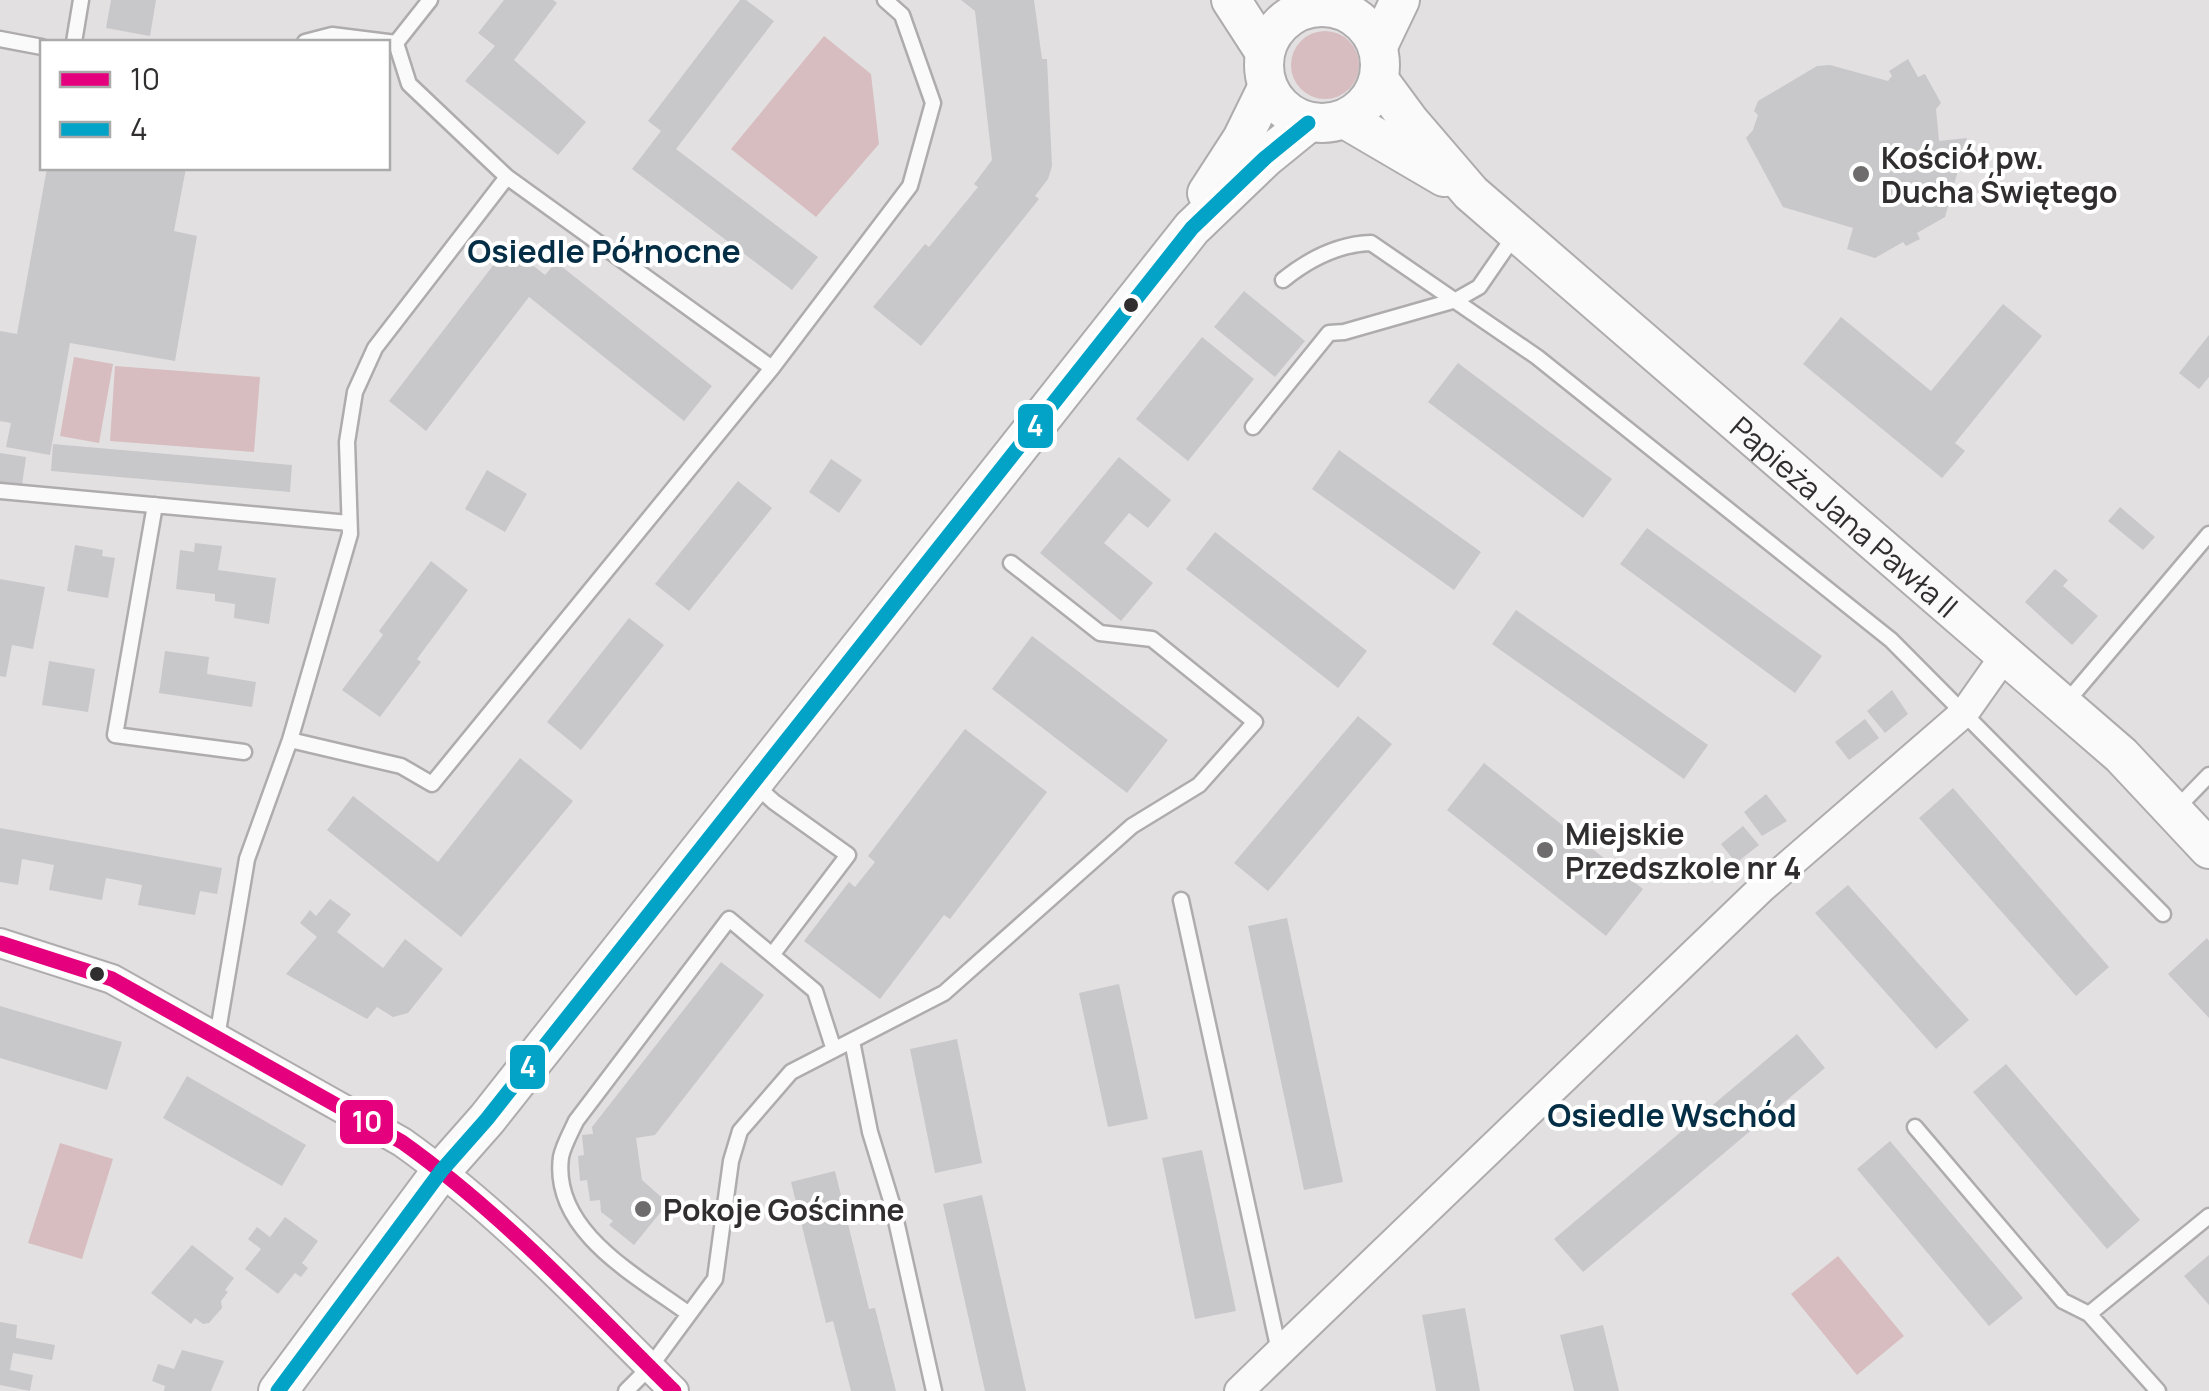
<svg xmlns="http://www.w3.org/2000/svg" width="2209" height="1391" viewBox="0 0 2209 1391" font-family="Manrope,sans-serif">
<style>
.green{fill:#d7bdbf}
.building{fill:#c8c7c9}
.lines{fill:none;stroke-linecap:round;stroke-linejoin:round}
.lane-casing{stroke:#afacae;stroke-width:19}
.street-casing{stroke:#afacae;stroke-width:32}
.secondary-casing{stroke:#afacae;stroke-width:42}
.lane{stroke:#fbfafb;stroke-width:14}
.street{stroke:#fbfafb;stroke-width:28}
.secondary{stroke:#fbfafb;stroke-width:38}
.bus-1-casing{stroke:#fff;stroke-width:22}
.bus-2-casing{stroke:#fff;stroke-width:22}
.bus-1{stroke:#e5007d;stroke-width:15}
.bus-2{stroke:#02a3c6;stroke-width:15}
.poi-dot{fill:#6f6c6e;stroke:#fff;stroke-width:4}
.bus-dot{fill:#302e2f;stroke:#fff;stroke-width:4}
.labels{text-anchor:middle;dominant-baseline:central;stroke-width:8;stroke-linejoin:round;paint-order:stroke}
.poi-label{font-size:30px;font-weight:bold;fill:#302e2f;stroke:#fff;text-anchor:start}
.street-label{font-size:30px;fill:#302e2f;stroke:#fff}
.neighbourhood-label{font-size:32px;font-weight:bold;fill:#042e45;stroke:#fff}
.line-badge{stroke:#fff;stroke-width:4}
.badge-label{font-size:28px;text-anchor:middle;font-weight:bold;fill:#fff}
</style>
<rect width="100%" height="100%" fill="#e3e0e2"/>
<path class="green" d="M1291 65a34 34 0 1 1 68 0a34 34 0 1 1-68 0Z
M824 36 871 74 879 144 816 217 731 149Z
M74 357 113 364 99 443 60 436Z
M115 366 260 377 254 452 110 441Z
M60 1143 113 1159 82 1259 28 1243Z
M1838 1256 1904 1336 1857 1375 1791 1294Z"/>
<path class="building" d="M111 0H156L150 36 106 28Z
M504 0H553L557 3 514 60 586 122 558 155 465 81 495 46 478 33Z
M740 0H746L774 21 676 149 818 257 792 290 632 169 661 131 648 121Z
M961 0H1034L1042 59H1047L1052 166 1048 179 1035 196 1039 199 921 346 873 307 925 244 929 247 978 187 974 184 992 160 975 11Z
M1908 59 1918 77 1925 74 1941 103 1936 109 1939 141 1967 138 1945 217 1917 233 1920 239 1906 246 1903 242 1875 258 1847 249 1853 228 1783 207 1746 138 1753 130 1758 115 1754 111 1758 101 1817 66 1830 65 1888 81 1892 76 1889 71Z
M47 168H186L174 231 197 236 175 361 70 343 50 455 6 447 11 423 0 421V331L17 334Z
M508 246 545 275 556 262 712 386 684 421 529 297 426 431 389 401Z
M1244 291 1305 341 1275 377 1214 327Z
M2003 304 2042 336 1955 443 1965 451 1942 478 1803 364 1841 317 1931 391Z
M2209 335V377L2199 389 2179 373Z
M1202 337 1254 379 1188 461 1136 419Z
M1458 363 1612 479 1583 518 1428 402Z
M53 444 292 465 290 492 51 471Z
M1339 450 1481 552 1454 590 1312 489Z
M0 453 26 457 22 485 0 482Z
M1119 457 1171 500 1148 528 1129 513 1104 543 1153 583 1121 621 1040 553Z
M831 459 862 480 839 513 809 492Z
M487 470 527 494 505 532 465 509Z
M738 481 772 508 689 611 655 584Z
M2120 507 2155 537 2143 550 2108 521Z
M1647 528 1822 656 1795 693 1620 564Z
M1215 532 1367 651 1338 688 1186 569Z
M195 543 222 546 218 570 276 578 269 624 234 618 235 604 215 601V594L176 589 180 550 194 552Z
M75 545 103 550 102 556 115 558 108 598 67 591Z
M431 561 468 590 417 659 421 662 380 717 342 690 383 635 379 631Z
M2055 569 2068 580 2063 586 2098 616 2072 645 2025 602Z
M0 579 45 587 33 649 12 645 6 677 0 676Z
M1516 610 1708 745 1684 779 1492 644Z
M629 618 664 645 581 750 547 722Z
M1032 636 1168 740 1127 793 992 689Z
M165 651 209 657 207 674 256 682 252 707 159 693Z
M49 661 95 669 88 712 42 705Z
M1892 690 1908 714 1885 733 1867 711Z
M1358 716 1392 744 1268 891 1234 863Z
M1865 719 1879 738 1849 760 1835 742Z
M965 729 1047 792 950 919 944 915 880 999 804 941 849 882 855 887 875 862 868 856Z
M520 758 573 801 461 937 327 830 353 796 438 862Z
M1484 763 1643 889 1606 936 1447 810Z
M1953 788 2109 967 2076 996 1919 818Z
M1766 794 1787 821 1762 836 1744 812Z
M1743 826 1759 845 1736 863 1721 844Z
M0 828 222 868 217 894 200 891 195 915 138 905 142 885 106 878 102 900 49 890 54 865 22 859 18 885 0 882Z
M1848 885 1969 1020 1936 1049 1815 913Z
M330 899 351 914 337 932 383 968 405 939 443 969 408 1013 393 1017 377 1007 367 1019 286 974 317 937 300 923 310 910 316 916Z
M1287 918 1343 1182 1304 1190 1248 926Z
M2207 938 2209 941V1018L2168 974Z
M721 962 764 995 655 1135 636 1138 642 1180 668 1203 634 1245 609 1225 613 1221 601 1212 600 1200 590 1201 587 1180 580 1181 578 1156 584 1155 582 1135 593 1134 592 1127Z
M1119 984 1148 1119 1108 1127 1079 993Z
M0 1006 122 1042 107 1090 0 1058Z
M1797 1034 1825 1068 1583 1272 1554 1239Z
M957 1039 982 1163 935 1173 910 1049Z
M2006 1064 2140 1220 2107 1249 1973 1092Z
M187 1076 306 1145 282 1186 163 1118Z
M1890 1141 2023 1298 1989 1326 1857 1169Z
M1202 1150 1236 1311 1195 1319 1162 1158Z
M835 1171 869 1309 875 1308 896 1391H851L833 1321 826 1323 791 1182Z
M982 1195 1026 1391H985L943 1204Z
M285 1217 318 1241 302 1263 308 1268 301 1277 295 1273 278 1294 245 1269 261 1249 248 1239 257 1227 270 1237Z
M192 1245 234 1278 225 1290 228 1292 221 1301 222 1308 209 1323 203 1324 195 1318 191 1324 151 1293Z
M2209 1255V1305L2184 1276Z
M1465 1308 1480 1391H1436L1422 1315Z
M0 1322 17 1325 16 1338 55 1345 52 1360 13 1353 10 1370 33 1375 30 1391 0 1385Z
M1603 1325 1619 1391H1574L1560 1335Z
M182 1350 224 1361 211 1391H164L165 1386 152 1381 158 1364 174 1369Z"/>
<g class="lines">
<g class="lane-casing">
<path id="lane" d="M430 0 396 43 409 84 507 177 772 368
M0 39 42 47
M74 42 81 0
M305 42 332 35 396 43
M1283 280C1309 259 1337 244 1371 243L1537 357 1891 640 2163 914
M1253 427 1329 333 1344 332 1456 300 1479 287 1517 232
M0 491 349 523
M155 505 115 735 244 752
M2065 704 2209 534
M290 740 401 766 432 784 772 368 910 186 933 103 902 15 885 0
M753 783 774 802 848 855 772 955
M2175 810 2209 775
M1181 900 1279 1351
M217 1037 247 859 290 740 350 534 347 442 355 392 375 348 507 177
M852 1041 870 1132 893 1207 934 1391
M1915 1127 2063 1301 2089 1314 2158 1391
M689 1314C639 1277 551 1232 561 1157 563 1146 571 1132 576 1121L729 919 815 991 834 1050
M2089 1314 2209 1216
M626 1391 650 1367 715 1279 731 1161 740 1131 791 1072 944 993 1132 826 1199 785 1255 722 1152 639 1100 633 1011 563"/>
</g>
<g class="street-casing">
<path id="street" d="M0 943 112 979 402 1142C502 1213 587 1305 674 1391
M1239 1391 1762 888 1965 712 1996 668 2009 656"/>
</g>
<g class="secondary-casing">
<g id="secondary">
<path d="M1231 0 1264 51"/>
<circle cx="1322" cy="65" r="58"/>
<path d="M1378 46 1400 0"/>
<path id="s1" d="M1379 80 1410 122 1471 193 2121 755 2209 849"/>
<path d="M1345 119 1444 177"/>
<path d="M1207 193 1242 139 1267 88"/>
<path d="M278 1391 442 1170 487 1119 1192 228 1265 158 1308 123"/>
</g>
</g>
<use href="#lane" class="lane"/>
<use href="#street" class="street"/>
<use href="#secondary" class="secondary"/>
<g class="bus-1-casing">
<path id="bus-1" d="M0 943 112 979 402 1142C502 1213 587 1305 674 1391"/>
</g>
<g class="bus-2-casing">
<path id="bus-2" d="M278 1391 442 1170 487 1119 1192 228 1265 158 1308 123"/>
</g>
<use href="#bus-1" class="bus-1"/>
<use href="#bus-2" class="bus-2"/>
</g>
<g class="poi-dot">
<circle cx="1861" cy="174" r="10"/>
<circle cx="1545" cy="850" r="10"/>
<circle cx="643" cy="1209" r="10"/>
</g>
<g class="bus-dot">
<circle cx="1131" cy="305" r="9"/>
<circle cx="97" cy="974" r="9"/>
</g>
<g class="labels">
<g class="poi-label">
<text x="1881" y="157">Kościół pw.<tspan x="1881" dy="34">Ducha Świętego</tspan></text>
<text x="1565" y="833">Miejskie<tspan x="1565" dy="34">Przedszkole nr 4</tspan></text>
<text x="663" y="1209">Pokoje Gościnne</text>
</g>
<g class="street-label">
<text stroke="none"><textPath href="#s1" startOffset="640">Papieża Jana Pawła II</textPath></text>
</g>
<g class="neighbourhood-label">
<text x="604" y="251">Osiedle Północne</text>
<text x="1672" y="1115">Osiedle Wschód</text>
</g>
</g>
<g class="line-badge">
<rect x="1016" y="402" width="39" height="48" rx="10" fill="#02a3c6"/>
<rect x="508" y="1043" width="39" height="48" rx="10" fill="#02a3c6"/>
<rect x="338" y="1098" width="57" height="48" rx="10" fill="#e5007d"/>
</g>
<g class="badge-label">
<text x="1035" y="436">4</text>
<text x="528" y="1077">4</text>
<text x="367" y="1132">10</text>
</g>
<rect x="40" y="40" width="350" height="130" fill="#ffffff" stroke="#acabac" stroke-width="2.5"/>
<rect x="60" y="72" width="50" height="15" fill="#e5007d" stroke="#acabac" stroke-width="2.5"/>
<text x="130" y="90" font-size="30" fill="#302e2f">10</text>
<rect x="60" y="122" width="50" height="15" fill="#02a3c6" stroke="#acabac" stroke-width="2.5"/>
<text x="130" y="140" font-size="30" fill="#302e2f">4</text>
</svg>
